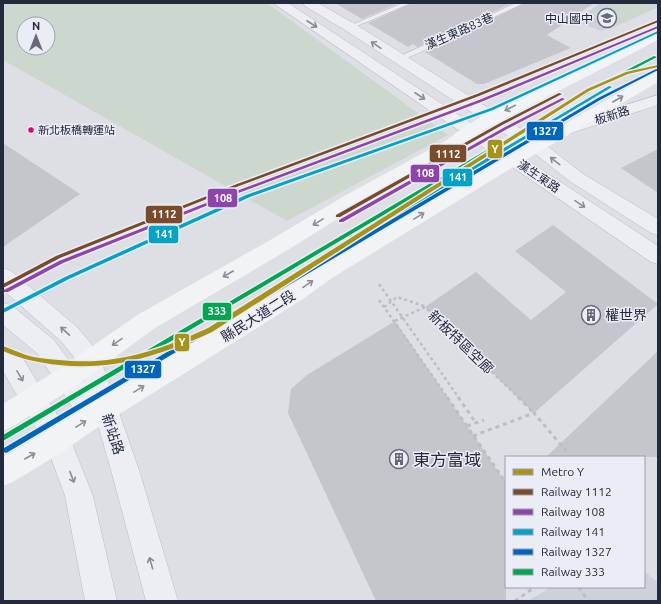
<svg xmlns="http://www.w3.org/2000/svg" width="661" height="604" viewBox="0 0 661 604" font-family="Ubuntu,'Noto Sans TC',sans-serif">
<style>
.built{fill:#ced0da}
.green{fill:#ccd8cd;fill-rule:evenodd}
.building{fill:#c5c6cc}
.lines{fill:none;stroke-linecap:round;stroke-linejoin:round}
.service-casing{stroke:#bbbcc2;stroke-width:1}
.minor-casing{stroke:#bbbcc2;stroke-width:1}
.tertiary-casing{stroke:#bbbcc2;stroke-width:1}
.path-far1{stroke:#bdbec4;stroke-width:2.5;stroke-dasharray:3 3;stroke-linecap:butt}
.path{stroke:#bdbec4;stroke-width:3;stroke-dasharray:4 4;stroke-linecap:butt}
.service{fill:#edeef1;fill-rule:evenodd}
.minor{fill:#edeef1;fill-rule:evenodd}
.tertiary{fill:#edeef1;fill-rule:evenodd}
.secondary{fill:#f2f3f5;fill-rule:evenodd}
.path-bridge-far1{stroke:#bdbec4;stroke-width:2.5;stroke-dasharray:3 3;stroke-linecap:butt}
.path-bridge{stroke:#bdbec4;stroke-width:3;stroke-dasharray:4 4;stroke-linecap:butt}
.rail-1-casing{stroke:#eaedf5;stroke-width:3}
.rail-2-casing{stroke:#eaedf5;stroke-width:3}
.rail-3-casing{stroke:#eaedf5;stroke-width:3}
.rail-4-casing{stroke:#eaedf5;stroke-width:3}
.rail-5-casing{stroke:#eaedf5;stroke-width:3}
.rail-1{fill:#7a4b2a;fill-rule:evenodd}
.rail-2{fill:#8e44ad;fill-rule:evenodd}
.rail-3{fill:#02a3c7;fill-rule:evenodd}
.rail-4{fill:#0065bd;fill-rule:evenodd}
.rail-5{fill:#00a651;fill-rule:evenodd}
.metro-1-casing{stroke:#eaedf5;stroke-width:3}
.metro-1{fill:#a79319;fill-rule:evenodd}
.oneway{stroke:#888c98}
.oneway2{stroke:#8b8e9a}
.bus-dot{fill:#e5007d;stroke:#eaedf5;stroke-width:1.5}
.labels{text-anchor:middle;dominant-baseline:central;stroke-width:3;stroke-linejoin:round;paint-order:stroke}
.far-bus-label{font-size:11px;fill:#242a3e;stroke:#eaedf5;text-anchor:start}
.far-poi-label{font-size:12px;fill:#242a3e;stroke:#eaedf5;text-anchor:end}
.far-street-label{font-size:12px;fill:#242a3e;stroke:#eaedf5}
.poi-label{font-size:14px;fill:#242a3e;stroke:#eaedf5;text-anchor:start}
.street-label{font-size:14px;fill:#242a3e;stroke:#eaedf5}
.near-poi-label{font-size:17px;fill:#242a3e;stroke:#eaedf5;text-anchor:start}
.line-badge{stroke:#eaedf5;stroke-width:1.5}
.badge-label{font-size:11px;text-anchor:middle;font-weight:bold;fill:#fff}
</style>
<rect width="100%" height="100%" fill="#dedfe4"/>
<path class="built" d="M601 3H658V7L616 26 601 31 575 21Z
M644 571 658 583V601H528L551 587H644Z"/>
<path class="green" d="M3 3H267L448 135 287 221 3 60ZM24 24H48V48H24Z
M614 3H658V7L616 26 588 16Z"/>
<path class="building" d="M335 3H399L362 19Z
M412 3H512L417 47 413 44 408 47 368 23Z
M525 3H594L547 35 571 48 484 84H477L425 52Z
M3 143 80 194 3 247Z
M658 149V193L621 168Z
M553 225 658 304 534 413 425 307 476 272 531 320 566 292 515 251Z
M395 321 506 483V601H376L288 413 291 389 307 375Z
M658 351V457H546Z"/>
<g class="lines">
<g class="service-casing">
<path id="service" d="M403 3H411L352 28 347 27Z
M516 3H524L401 61H395L394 59Z"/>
</g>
<g class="minor-casing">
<path id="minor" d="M658 95V105L565 135 559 134 557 130 559 126Z"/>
</g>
<g class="tertiary-casing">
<path id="tertiary" d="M273 3H288L658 246V264L651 262Z
M303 3H318L355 24 542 142 583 174 658 219V235L651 233 571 182 530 150 345 30 305 6Z
M3 268 11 271 77 327 98 352 139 470 178 601H146L111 470 96 418 75 411 38 354 3 325V303L11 305 54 340 85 382 80 365 61 341 3 290Z
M3 345 11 348 22 357 67 431 93 496 117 601H85L65 496 47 447 3 371Z"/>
</g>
<path class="path-far1" d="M379 284 459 398
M379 300 448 398"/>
<path class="path" d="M447 397 506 483
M458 397 476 423
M467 426 484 420
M473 436 534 413 571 457
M579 587 588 601
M515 601 535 587"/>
<use href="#service" class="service"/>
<use href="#minor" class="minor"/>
<use href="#tertiary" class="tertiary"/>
<path class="secondary" d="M658 31V40L498 122 477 134 459 148 360 205 286 251 155 328 77 385 12 427 3 431V404L59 369 139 314 272 239 346 195 447 140 465 126 486 114Z
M658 72V82L500 175 332 278 303 299 86 435 67 449 13 482 3 486V457L287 287 318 266 653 73Z"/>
<path class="path-bridge-far1" d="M384 307 397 297 424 306
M395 321 425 307 519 398"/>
<path class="path-bridge" d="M518 397 534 413"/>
<g class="rail-1-casing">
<path id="rail-1" d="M658 20V22L479 96 239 186 60 258 3 288V284L56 256 237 184 477 94Z
M559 93 562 94 504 124 340 217H336V215L502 122Z"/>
</g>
<g class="rail-2-casing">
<path id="rail-2" d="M658 26V28L481 102 241 192 63 263 8 292H4V290L59 261 239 190 479 100Z
M562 98 565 99 507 129 343 222H339V220L505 127Z"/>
</g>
<g class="rail-3-casing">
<path id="rail-3" d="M658 31V33L493 110 250 197 69 279 3 313V309L65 277 246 195 491 108Z
M609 86 612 87 359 238H355V236Z"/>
</g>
<g class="rail-4-casing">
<path id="rail-4" d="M658 68V70L600 100 8 452 6 453 4 452 3 450 4 448 598 98Z"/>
</g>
<g class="rail-5-casing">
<path id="rail-5" d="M654 56 657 57 594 90 3 441V435L592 88Z"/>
</g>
<use href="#rail-1" class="rail-1"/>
<use href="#rail-2" class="rail-2"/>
<use href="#rail-3" class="rail-3"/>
<use href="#rail-4" class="rail-4"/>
<use href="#rail-5" class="rail-5"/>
<g class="metro-1-casing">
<path id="metro-1" d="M658 65V67L628 74 589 91 212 332C161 355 115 371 59 365 39 363 21 359 3 351V346C11 349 18 352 26 355 36 358 47 359 59 360 114 366 158 351 208 328L587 89 626 72Z"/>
</g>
<use href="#metro-1" class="metro-1"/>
</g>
<defs><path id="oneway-shaft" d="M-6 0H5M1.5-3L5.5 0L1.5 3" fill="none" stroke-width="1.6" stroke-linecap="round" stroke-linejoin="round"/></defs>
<g class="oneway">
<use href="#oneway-shaft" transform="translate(312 24) rotate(33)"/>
<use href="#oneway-shaft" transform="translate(376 45) rotate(-146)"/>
<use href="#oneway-shaft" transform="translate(420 96) rotate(33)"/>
<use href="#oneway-shaft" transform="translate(555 161) rotate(-142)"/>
<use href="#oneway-shaft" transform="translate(580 204) rotate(34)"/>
<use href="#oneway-shaft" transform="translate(65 331) rotate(-137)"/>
<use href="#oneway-shaft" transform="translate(20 376) rotate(60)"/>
<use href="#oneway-shaft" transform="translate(72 477) rotate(69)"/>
<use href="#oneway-shaft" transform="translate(151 563) rotate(-106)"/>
</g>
<g class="oneway2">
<use href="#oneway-shaft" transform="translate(618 99) rotate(-30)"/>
<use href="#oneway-shaft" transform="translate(510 108) rotate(153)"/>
<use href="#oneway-shaft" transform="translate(419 216) rotate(-31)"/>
<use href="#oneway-shaft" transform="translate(318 222) rotate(149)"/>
<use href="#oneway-shaft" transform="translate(228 274) rotate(150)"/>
<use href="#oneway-shaft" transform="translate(308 284) rotate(-35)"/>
<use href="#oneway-shaft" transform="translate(117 342) rotate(145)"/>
<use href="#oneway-shaft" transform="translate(139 389) rotate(-31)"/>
<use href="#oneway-shaft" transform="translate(81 424) rotate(-32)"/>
<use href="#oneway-shaft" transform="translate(30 456) rotate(-30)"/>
</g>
<defs>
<g id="school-ring" transform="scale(1)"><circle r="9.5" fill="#eaedf5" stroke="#656978" stroke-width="1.5"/><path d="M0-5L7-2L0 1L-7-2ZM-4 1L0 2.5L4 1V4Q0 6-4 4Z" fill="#656978"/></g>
<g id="building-ring" transform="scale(1)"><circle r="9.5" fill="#eaedf5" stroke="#656978" stroke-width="1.5"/><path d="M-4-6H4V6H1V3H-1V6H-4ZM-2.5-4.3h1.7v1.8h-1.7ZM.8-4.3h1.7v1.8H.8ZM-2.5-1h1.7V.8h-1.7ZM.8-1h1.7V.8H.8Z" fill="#656978"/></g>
</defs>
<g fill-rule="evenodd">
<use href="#school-ring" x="607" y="18"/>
<use href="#building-ring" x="591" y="315"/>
<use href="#building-ring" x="399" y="459"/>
</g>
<circle class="bus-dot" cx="31" cy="130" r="3.5"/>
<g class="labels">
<g class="far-bus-label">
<text x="38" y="130">新北板橋轉運站</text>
</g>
<g class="far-poi-label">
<text x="593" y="18">中山國中</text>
</g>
<g class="far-street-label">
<text transform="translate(459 31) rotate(-24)">漢生東路83巷</text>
<text transform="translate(612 115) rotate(-18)">板新路</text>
<text transform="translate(539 176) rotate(34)">漢生東路</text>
</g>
<g class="poi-label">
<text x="605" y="315">權世界</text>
</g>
<g class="street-label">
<text transform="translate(258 316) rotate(-32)">縣民大道二段</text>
<text transform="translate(461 342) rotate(44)">新板特區空廊</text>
<text transform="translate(113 434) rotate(72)">新站路</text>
</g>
<g class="near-poi-label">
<text x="413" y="459">東方富域</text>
</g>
</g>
<g class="line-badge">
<rect x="526" y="121" width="38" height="20" rx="4" fill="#0065bd"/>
<rect x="487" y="139" width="16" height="20" rx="4" fill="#a79319"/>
<rect x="429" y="144" width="38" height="19" rx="4" fill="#7a4b2a"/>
<rect x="410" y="164" width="30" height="19" rx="4" fill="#8e44ad"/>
<rect x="442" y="168" width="31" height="19" rx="4" fill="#02a3c7"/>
<rect x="207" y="188" width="31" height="20" rx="4" fill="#8e44ad"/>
<rect x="145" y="205" width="38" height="19" rx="4" fill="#7a4b2a"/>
<rect x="148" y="225" width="31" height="19" rx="4" fill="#02a3c7"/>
<rect x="202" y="302" width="30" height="19" rx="4" fill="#00a651"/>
<rect x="174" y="333" width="16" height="19" rx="4" fill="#a79319"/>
<rect x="124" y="360" width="38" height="19" rx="4" fill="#0065bd"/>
</g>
<g class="badge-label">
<text x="545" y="135">1327</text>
<text x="495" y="153">Y</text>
<text x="448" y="158">1112</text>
<text x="425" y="177">108</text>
<text x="458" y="181">141</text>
<text x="223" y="202">108</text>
<text x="164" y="218">1112</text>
<text x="164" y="238">141</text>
<text x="217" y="315">333</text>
<text x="182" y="346">Y</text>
<text x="143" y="373">1327</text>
</g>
<rect width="661" height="604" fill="none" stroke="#242a3e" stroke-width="8"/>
<rect x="505" y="456" width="140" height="132" fill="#eaedf5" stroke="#9b9fac"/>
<rect x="513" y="469" width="20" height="6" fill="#a79319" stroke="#9b9fac"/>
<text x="541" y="476" font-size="12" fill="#242a3e">Metro Y</text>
<rect x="513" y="489" width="20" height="6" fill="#7a4b2a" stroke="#9b9fac"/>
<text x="541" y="496" font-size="12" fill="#242a3e">Railway 1112</text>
<rect x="513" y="509" width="20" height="6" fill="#8e44ad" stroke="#9b9fac"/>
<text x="541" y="516" font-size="12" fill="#242a3e">Railway 108</text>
<rect x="513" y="529" width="20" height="6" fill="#02a3c7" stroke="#9b9fac"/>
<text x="541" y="536" font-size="12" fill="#242a3e">Railway 141</text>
<rect x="513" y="549" width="20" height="6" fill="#0065bd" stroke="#9b9fac"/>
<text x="541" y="556" font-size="12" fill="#242a3e">Railway 1327</text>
<rect x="513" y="569" width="20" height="6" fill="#00a651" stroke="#9b9fac"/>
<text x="541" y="576" font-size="12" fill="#242a3e">Railway 333</text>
<g transform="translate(36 36)"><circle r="19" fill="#eaedf5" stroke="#9b9fac"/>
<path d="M0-3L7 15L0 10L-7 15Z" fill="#656978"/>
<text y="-6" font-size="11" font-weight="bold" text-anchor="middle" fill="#242a3e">N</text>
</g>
</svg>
